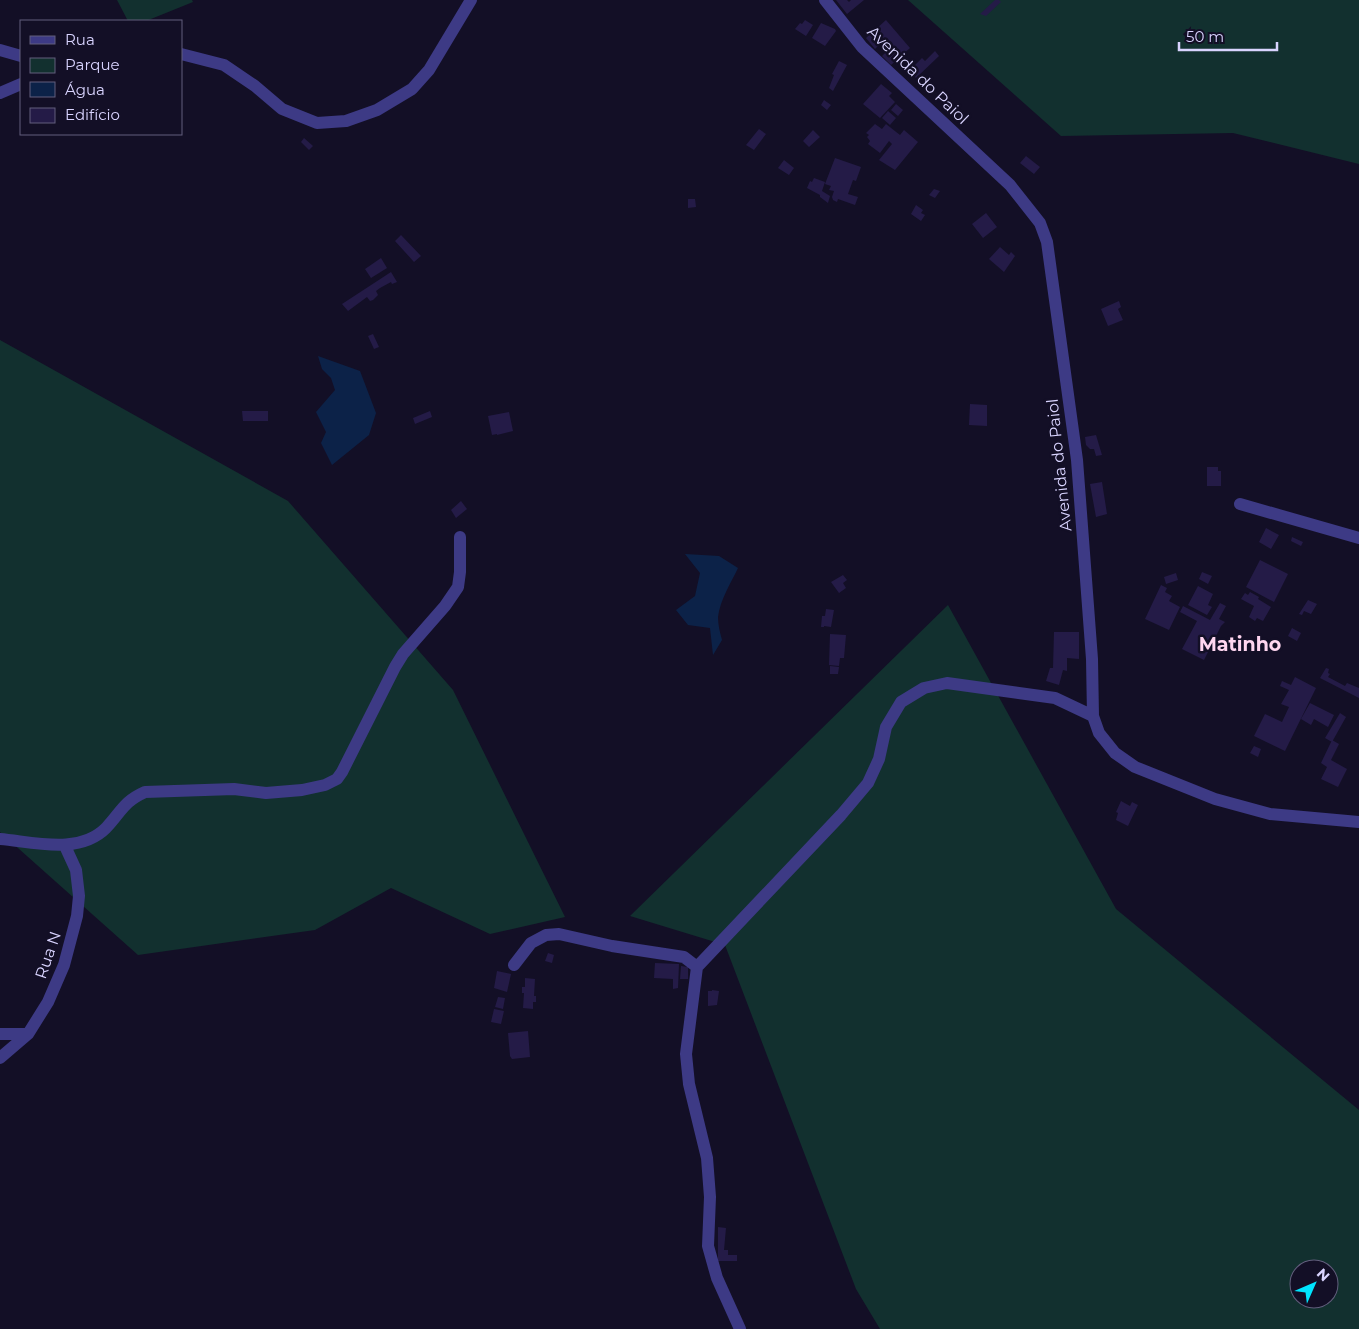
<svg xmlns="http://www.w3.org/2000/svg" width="1359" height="1329" viewBox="0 0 1359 1329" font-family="Montserrat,sans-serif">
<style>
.green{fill:#12302f;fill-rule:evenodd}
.water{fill:#0c2248}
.building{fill:#241b47}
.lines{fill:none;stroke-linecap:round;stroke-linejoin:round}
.minor{stroke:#3d3a85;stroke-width:12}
.labels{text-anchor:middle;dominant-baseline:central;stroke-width:5;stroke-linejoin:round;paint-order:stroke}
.street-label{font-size:16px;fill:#d9d4ff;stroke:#130f26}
.quarter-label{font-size:19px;font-weight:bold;fill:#ffd6f0;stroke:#130f26}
</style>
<rect width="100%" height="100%" fill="#130f26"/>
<path class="green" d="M117 0H192L193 2 146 21H128Z
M908 0H1359V164L1233 133 1061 136Z
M0 340 288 501 453 690 565 917 490 934 391 888 315 930 138 955 0 832Z
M948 605 1116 909 1359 1110V1329H880L856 1289 725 945 630 916ZM1299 1269H1329V1299H1299Z"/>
<path class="water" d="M318 356 360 371 376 413 369 435 332 465 321 443 326 432 316 412 335 390 331 378 322 369Z
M685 554 719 556 738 568C731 583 720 600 718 617 718 625 720 633 722 640L713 655 710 628 688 625 676 610 695 596 700 573Z"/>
<path class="building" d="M836 0H847L849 2 851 0H864L847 14Z
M995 0H999L1001 2 986 16 980 14Z
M805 20 813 25 806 36 795 29 800 23 802 24Z
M886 20 910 48 891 65 882 56 887 51 880 44 875 49 866 38Z
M821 23 835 29 836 31 825 46 812 38Z
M935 51 939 56 916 78 909 71 922 58 925 61Z
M839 61 847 65 833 91 829 88 834 75 832 74Z
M881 84 892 93 889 96 895 102 880 118 863 104Z
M824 100 831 105 827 110 821 105Z
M896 104 903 110 898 116 891 110Z
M888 111 896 118 890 125 882 118Z
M875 124 882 129 886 124 900 135 904 130 918 142 895 170 879 160 892 144 889 141 880 153 868 144 870 141 867 137 869 135 866 133Z
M759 129 766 134 754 150 746 145Z
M813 130 820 137 809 147 803 141Z
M304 138 313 146 309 150 301 142Z
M1026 156 1040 167 1034 174 1020 163Z
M835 158 861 167 856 181 853 180 848 194 858 197 855 205 838 199 837 202 833 200 832 197 834 191 829 190 831 186 825 184Z
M784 160 794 168 789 175 778 168Z
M814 178 825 182 822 191 830 196 828 203 820 197V195L807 188 810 181 812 182Z
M934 189 940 191 935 198 929 195Z
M688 199H695L696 207 688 208Z
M916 205 923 210 921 213 925 215 921 221 911 214Z
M986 213 997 227 983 238 972 224Z
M401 235 421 256 414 262 395 241Z
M1000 247 1009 255 1011 252 1015 256 1004 272 989 259Z
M381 258 387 268 371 278 365 269Z
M391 272 397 282 392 284 391 282 380 288 376 291 378 295 373 300 370 301 367 297 348 311 342 304Z
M1119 301 1121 307 1118 309 1123 320 1108 326 1101 309Z
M373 334 379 347 374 349 368 336Z
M970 404 987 405V426L969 425Z
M242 411H268V421H243Z
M430 411 432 417 415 424 413 418Z
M509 412 513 431 497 435V434L492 435 488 416Z
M1096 435 1102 455 1096 456 1094 449H1090L1086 445 1085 437Z
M1207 467H1218V471H1221V486H1207Z
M1102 482 1107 514 1096 517 1090 484Z
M461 501 467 509 456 518 451 510Z
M1266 528 1279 535 1271 549 1259 542Z
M1292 537 1303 542 1301 546 1291 541Z
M1260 560 1288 574 1274 602 1246 587Z
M1202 572 1212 576 1208 584 1199 579Z
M1176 573 1178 580 1166 584 1164 577Z
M843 575 847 580 843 583 846 588 839 593 831 582Z
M1161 585 1167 588 1165 592 1172 596 1169 601 1180 607 1169 630 1145 619Z
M1198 586 1213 594 1208 605 1212 607 1207 615 1188 605Z
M1250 592 1259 597 1258 599 1271 607 1263 621 1257 618 1255 621 1249 617 1254 606 1241 599 1245 593 1248 595Z
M1308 600 1317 604 1311 614 1304 611 1302 615 1299 614Z
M1220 603 1226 606 1219 619 1225 622 1221 626 1204 660 1182 649 1197 621 1180 612 1183 606 1210 620Z
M826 609 834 610 831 627 824 626V627H821L822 616H825Z
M1292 628 1301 633 1297 641 1288 636Z
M1054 632H1079V659L1067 658V671L1063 670 1059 685 1046 681 1050 668H1053Z
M830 634 846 635 844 658H840L839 666 829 665Z
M830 666 839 667 838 674H830Z
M1326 668 1329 669 1328 673 1330 674 1328 677 1345 686 1347 683 1359 688V698L1320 678Z
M1295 677 1316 688 1285 751 1254 736 1265 714 1282 722 1289 707 1281 704 1289 690 1280 686 1282 681 1291 685Z
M1310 703 1334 715 1328 727 1314 719 1311 725 1301 719Z
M1340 713 1346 717 1332 742 1325 738Z
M1332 740 1339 744 1331 760 1347 769 1338 787 1321 779 1327 767 1321 763Z
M1254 746 1261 749 1258 757 1250 753Z
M1121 801 1130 806 1132 802 1138 805 1128 826 1116 820 1118 813 1116 812Z
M548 953 554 955 552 963 545 961Z
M655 963 679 964 678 988 673 989V979L654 978Z
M681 966 688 967V979H680Z
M497 971 511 974 507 992 494 988Z
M525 978 535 979 534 996H536V1002H533V1009L523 1008 524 993H522V987H525Z
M712 990 719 991 717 1005 708 1006V991H712Z
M498 997 505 998 503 1009 495 1007Z
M494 1009 504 1011 501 1024 491 1022Z
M528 1031 530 1057 512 1059 510 1056 508 1033Z
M718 1227 726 1228 724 1250H728V1255H737V1261H718Z"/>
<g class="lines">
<path class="minor" d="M825 0 862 47 1010 185 1040 223 1047 242 1077 460 1092 659 1093 716 1099 733 1115 753 1135 767 1215 799 1270 814 1359 822
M0 50 21 56
M181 54 224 65 255 86 282 109 317 123 346 121 377 110 412 89 429 70 471 0
M0 93 21 84
M1240 504 1359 538
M0 839C34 842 79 855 106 828 122 811 123 802 145 792L234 789 266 793 302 790 325 785 337 779 342 772 395 667 403 654 445 606 458 587 460 572V537
M514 965 531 943 546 935 559 934 612 946 684 957 697 967 686 1054 689 1084 707 1158 710 1197 708 1246 717 1278 740 1329
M697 967 841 815 868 783 879 759 886 727 901 702 924 688 947 683 1055 698 1093 716
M0 1034H28
M0 1058 28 1034 48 1002 64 965 77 916 79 896 76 870 65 846"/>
</g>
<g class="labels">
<g class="street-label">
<text transform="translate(918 75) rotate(44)">Avenida do Paiol</text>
<text transform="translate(1059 465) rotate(-96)">Avenida do Paiol</text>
<text transform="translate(48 955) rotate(-71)">Rua N</text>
</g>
<g class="quarter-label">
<text x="1240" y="644">Matinho</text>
</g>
</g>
<rect x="20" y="20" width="162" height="115" fill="#130f26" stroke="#625e7d"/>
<rect x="30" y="36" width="25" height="8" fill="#3d3a85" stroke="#625e7d"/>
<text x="65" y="45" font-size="15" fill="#d9d4ff">Rua</text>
<rect x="30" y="58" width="25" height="15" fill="#12302f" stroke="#625e7d"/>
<text x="65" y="70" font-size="15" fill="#d9d4ff">Parque</text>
<rect x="30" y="82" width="25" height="15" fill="#0c2248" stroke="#625e7d"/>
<text x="65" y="95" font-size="15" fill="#d9d4ff">Água</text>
<rect x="30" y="108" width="25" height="15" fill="#241b47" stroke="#625e7d"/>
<text x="65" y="120" font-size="15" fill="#d9d4ff">Edifício</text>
<g transform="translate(1314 1284) rotate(45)"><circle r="24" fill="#130f26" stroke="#625e7d"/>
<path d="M0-4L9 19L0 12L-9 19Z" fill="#00e5ff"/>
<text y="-8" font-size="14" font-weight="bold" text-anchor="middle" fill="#d9d4ff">N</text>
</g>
<path d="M1179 42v8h98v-8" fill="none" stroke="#d9d4ff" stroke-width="2.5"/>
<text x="1186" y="42" font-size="15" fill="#d9d4ff" stroke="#130f26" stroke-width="4" paint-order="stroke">50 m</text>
</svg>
